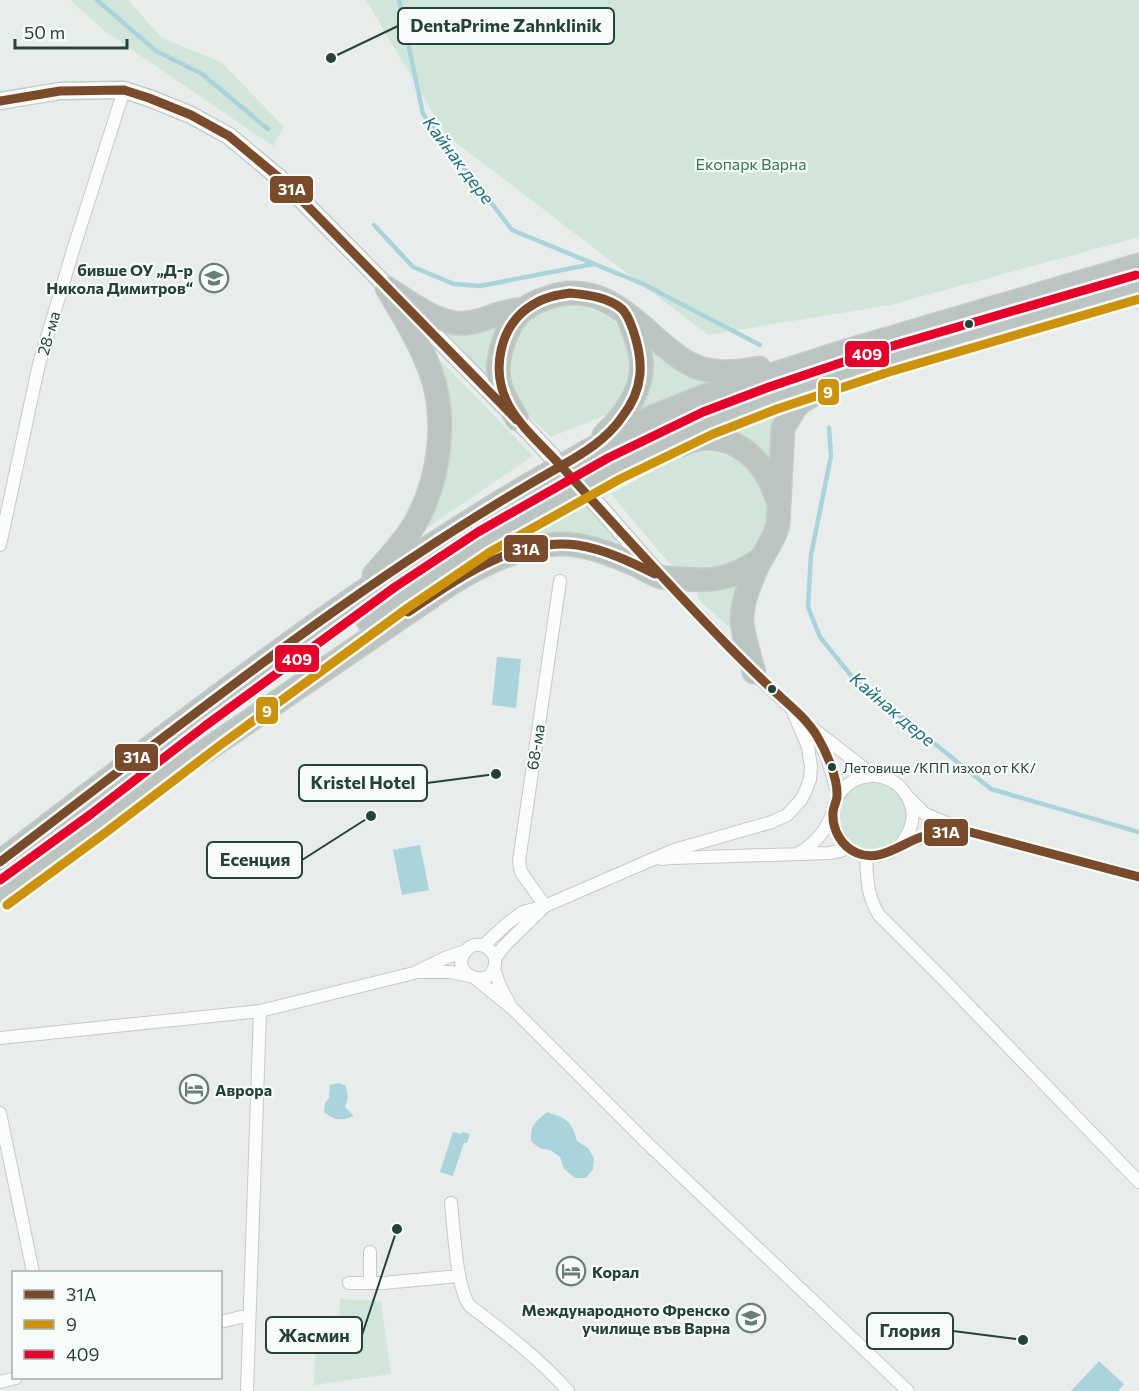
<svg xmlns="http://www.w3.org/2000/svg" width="1139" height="1391" viewBox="0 0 1139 1391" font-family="Commissioner,sans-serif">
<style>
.green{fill:#d1e6d8}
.water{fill:#a9d4db}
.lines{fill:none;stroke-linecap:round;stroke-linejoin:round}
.stream{stroke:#a9d4db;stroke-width:4.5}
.street-casing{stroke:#c5cac8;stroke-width:14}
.secondary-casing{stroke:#c3cbc8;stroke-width:19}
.highway-casing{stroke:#c3ccc9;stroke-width:25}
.street{stroke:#fcfcfc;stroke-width:12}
.secondary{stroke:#fcfcfc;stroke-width:16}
.highway{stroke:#bcc4c2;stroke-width:22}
.highway-bridge-casing{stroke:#c3ccc9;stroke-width:25;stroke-linecap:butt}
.highway-bridge{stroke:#bcc4c2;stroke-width:22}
.bus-1-casing{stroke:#f7fbf9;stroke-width:14}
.bus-2-casing{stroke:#f7fbf9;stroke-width:14}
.bus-3-casing{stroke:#f7fbf9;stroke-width:14}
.bus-1{stroke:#7a4b2a;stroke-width:9}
.bus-2{stroke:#cd920c;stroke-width:9}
.bus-3{stroke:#e4002b;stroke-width:9}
.bus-dot{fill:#24423a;stroke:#f7fbf9;stroke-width:2}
.labels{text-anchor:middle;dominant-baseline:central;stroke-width:4.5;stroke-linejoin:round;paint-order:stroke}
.bus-label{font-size:14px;fill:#24423a;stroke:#f7fbf9;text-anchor:start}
.park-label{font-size:16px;fill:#2d7a4b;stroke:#f7fbf9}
.poi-label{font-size:16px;font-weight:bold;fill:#24423a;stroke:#f7fbf9;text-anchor:end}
.street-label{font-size:16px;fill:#24423a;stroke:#f7fbf9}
.water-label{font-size:18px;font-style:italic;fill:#1c6f80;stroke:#f7fbf9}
.leader{fill:none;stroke:#24423a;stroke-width:2}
.callout-dot{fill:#24423a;stroke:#f7fbf9;stroke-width:2}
.callout{fill:#f7fbf9;stroke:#24423a;stroke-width:2}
.callout-label{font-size:18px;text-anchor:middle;font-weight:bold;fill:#24423a}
.line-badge{stroke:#f7fbf9;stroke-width:2}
.badge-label{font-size:16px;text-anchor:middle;font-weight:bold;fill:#fff}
</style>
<rect width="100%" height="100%" fill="#e8edeb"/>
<path class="green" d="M70 0H128L162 38 221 62 284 127 273 146 106 32Z
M366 0H1139V237L890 305 708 335 446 135Z
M563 304 579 305 599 312 612 319 627 338 633 370 616 404 606 415 551 437 517 404 507 375 512 343 519 332 530 321 551 308Z
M498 326 488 351 486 373 484 374 441 328Z
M644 344 710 381 707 384 635 413Z
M436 357 438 358 533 456 428 527 423 528Z
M781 405 784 408 775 468 715 428Z
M699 451C706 452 715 452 722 454 750 463 770 483 770 515 770 525 765 536 763 546L713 574 679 568 669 563 611 494 668 463Z
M585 500 619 538 617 541 612 542 604 538 574 534 494 546Z
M740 584 733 628 729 627 698 599 697 591 700 589Z
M888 779 913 810 900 846 866 856 839 838 834 805 853 781Z
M340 1299 381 1301 391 1374 314 1385 316 1325 339 1326Z"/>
<path class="water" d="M497 657 521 659 516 708 492 705Z
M420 845 429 890 402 895 393 850Z
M339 1083 346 1086 348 1098 345 1107 354 1116C341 1121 335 1121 324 1112L325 1103 329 1098 330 1085Z
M547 1112C566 1118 572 1121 577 1141L588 1148 594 1158 593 1169 586 1178H575L564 1169 560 1157 550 1150 539 1148 531 1141C530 1125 535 1122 547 1112Z
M453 1132 461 1134 462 1132 470 1134 467 1143H464L453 1176 440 1172Z
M1099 1361 1124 1384 1118 1391H1071Z"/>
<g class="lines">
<path class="stream" d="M97 0 156 51 202 74 268 129
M399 0 423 114 512 230 643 284 760 345
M374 225 413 267 454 284 480 286 593 264
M829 428 831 456 811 555 808 607 820 637 853 678 991 789 1139 832"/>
<g class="street-casing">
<path id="street" d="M0 545 39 364 74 247 124 90
M663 578 759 678 811 727 874 776
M815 733 827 757 838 795
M909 798 925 814 966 831 1139 877
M832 815C836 843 856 864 887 853 897 850 906 842 916 839 931 834 946 832 961 831
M797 854C808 848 817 841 824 830 827 825 831 819 832 814 834 808 834 802 838 796 848 778 871 771 890 780 901 785 909 796 912 808 915 823 908 835 900 846
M866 856C867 878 867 896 879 915L943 979 1139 1182
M661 859 672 858 829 853 840 851 848 848
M545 906 521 872 519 861 560 581
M484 945 509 922 523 912 545 906 674 850 772 822 787 815 801 800 806 790 810 779 811 767 808 747 792 709
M495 958C490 945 474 939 465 952 447 976 498 994 495 958L505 945 544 907
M494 969 500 986 509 1003
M418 972H450L470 976
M475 978 513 1009 649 1145 908 1391
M0 1038 260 1011 414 973 445 958 465 951
M0 1113 33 1272
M451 1203C454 1227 456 1289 470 1306 504 1332 539 1358 568 1391
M349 1283H383L459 1276
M370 1283V1252
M220 1322 249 1315
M0 1382 16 1378
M247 1391 260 1011"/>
</g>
<g class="secondary-casing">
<path id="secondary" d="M0 101 60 91 124 90 149 98 191 115 229 136 283 181 517 419 602 510 656 572"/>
</g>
<g class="highway-casing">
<path id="highway" d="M391 291C414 305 439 326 467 323 478 322 489 317 499 314 508 311 517 310 527 308
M517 419C512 410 506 400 502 391 494 371 500 347 509 329 516 313 531 303 547 298 596 280 628 314 662 344 672 352 681 360 692 365 713 375 737 372 759 368
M604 435C625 415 645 389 641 358 639 343 632 328 627 314
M681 445C687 442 693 440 699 439 737 434 765 462 776 496
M588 451 652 417 702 397 846 351 1139 265
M614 468 708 423 773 398 885 361 1139 287
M374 575C388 559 403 543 414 525 440 481 448 417 430 370 419 341 403 315 387 288
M368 621 484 542 543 508
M754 672C750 657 743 637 742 621 741 601 752 577 761 559 768 547 774 539 778 525L783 428 795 408 802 401 822 390
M98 824 450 584C484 563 533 539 575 545 592 547 616 556 632 563 642 567 651 574 661 577 668 579 677 578 684 579 718 582 734 577 762 558
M0 862C172 731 341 596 527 486
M0 895 109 816"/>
</g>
<use href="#street" class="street"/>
<use href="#secondary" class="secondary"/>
<use href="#highway" class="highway"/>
<g class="highway-bridge-casing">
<path id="highway-bridge" d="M527 486 588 451
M543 508 614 468"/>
</g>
<use href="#highway-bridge" class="highway-bridge"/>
<g class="bus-1-casing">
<path id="bus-1" d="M0 101 60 91 124 90 149 98 191 115 229 136 283 181 517 420
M570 293C588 295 608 297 622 309 628 315 630 322 633 330 644 362 644 389 622 417 607 439 584 453 561 466 544 447 522 429 509 406 490 371 499 324 534 304 545 297 557 295 570 293Z
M561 466C617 528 673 590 731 649 745 663 759 677 773 690 788 704 806 718 817 736 826 751 838 778 837 796 837 801 833 807 833 813 832 830 842 847 857 853 879 863 901 844 921 837 935 833 951 832 966 831L1139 877
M408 612C457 579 514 537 577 545 604 549 631 562 655 574
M0 862C182 724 361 579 561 466"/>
</g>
<g class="bus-2-casing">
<path id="bus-2" d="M7 905 105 833 219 746 409 607 490 552 620 479 713 434 777 409 889 372 1139 299"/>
</g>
<g class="bus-3-casing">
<path id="bus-3" d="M0 880 91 814 205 726 395 587 478 532 608 458 703 412 769 387 882 349 1136 275"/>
</g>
<use href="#bus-1" class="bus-1"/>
<use href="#bus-2" class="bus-2"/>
<use href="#bus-3" class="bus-3"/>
</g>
<defs>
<g id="school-ring" transform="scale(1.5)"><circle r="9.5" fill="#f7fbf9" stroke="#697e78" stroke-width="1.5"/><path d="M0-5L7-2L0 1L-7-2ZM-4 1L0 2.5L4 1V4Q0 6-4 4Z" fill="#697e78"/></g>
<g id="hotel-ring" transform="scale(1.5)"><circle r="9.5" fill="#f7fbf9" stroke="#697e78" stroke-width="1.5"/><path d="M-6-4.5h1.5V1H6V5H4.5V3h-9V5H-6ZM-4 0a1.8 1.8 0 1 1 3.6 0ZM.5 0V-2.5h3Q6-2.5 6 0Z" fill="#697e78"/></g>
</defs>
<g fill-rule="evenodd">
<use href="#school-ring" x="214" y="278"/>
<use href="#hotel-ring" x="194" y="1089"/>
<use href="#hotel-ring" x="571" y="1271"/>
<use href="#school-ring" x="751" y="1318"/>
</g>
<g class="bus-dot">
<circle cx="969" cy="324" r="5"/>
<circle cx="772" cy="689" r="5"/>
<circle cx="832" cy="767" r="5"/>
</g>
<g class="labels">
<g class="bus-label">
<text x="843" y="767">Летовище /КПП изход от КК/</text>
</g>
<g class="park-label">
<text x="751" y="163">Екопарк Варна</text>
</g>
<g class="poi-label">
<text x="193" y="269">бивше ОУ „Д-р<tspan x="193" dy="18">Никола Димитров“</tspan></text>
<text x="215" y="1089" text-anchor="start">Аврора</text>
<text x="592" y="1271" text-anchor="start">Корал</text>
<text x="730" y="1309">Международното Френско<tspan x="730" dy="18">училище във Варна</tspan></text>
</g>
<g class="street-label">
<text transform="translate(48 333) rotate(-74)">28-ма</text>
<text transform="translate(535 747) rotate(-81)">68-ма</text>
</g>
<g class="water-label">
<text transform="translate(459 160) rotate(53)">Кайнак дере</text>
<text transform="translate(893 709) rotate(40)">Кайнак дере</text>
</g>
</g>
<path class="leader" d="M331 58L398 26M496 774L427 783M371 816L302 860M1023 1340L953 1331M397 1229L362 1335"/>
<g class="callout-dot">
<circle cx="331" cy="58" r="6"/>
<circle cx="496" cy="774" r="6"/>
<circle cx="371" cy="816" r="6"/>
<circle cx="1023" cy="1340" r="6"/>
<circle cx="397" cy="1229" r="6"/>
</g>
<g class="callout">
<rect x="398" y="8" width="216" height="36" rx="6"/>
<rect x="299" y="765" width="128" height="36" rx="6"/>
<rect x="207" y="842" width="95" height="36" rx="6"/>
<rect x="867" y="1313" width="86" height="36" rx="6"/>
<rect x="266" y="1317" width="96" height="36" rx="6"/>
</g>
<g class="callout-label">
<text x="506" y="32">DentaPrime Zahnklinik</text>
<text x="363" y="789">Kristel Hotel</text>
<text x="255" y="866">Есенция</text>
<text x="910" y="1337">Глория</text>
<text x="314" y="1342">Жасмин</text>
</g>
<g class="line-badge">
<rect x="269" y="175" width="45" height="29" rx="6" fill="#7a4b2a"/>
<rect x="844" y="340" width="46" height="28" rx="6" fill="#e4002b"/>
<rect x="817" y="378" width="23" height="28" rx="6" fill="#cd920c"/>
<rect x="503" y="534" width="46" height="29" rx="6" fill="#7a4b2a"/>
<rect x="274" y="644" width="46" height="29" rx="6" fill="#e4002b"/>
<rect x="255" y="696" width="24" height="29" rx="6" fill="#cd920c"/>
<rect x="114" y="743" width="45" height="29" rx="6" fill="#7a4b2a"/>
<rect x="923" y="818" width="46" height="29" rx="6" fill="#7a4b2a"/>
</g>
<g class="badge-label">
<text x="292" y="195">31А</text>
<text x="867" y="360">409</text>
<text x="828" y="398">9</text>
<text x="526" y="555">31А</text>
<text x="297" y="665">409</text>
<text x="267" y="717">9</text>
<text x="137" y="763">31А</text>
<text x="946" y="838">31А</text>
</g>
<rect x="12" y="1271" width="210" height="108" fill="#f7fbf9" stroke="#a3b1ad" stroke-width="1.5"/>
<rect x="24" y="1290" width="30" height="9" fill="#7a4b2a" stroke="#a3b1ad" stroke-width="1.5"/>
<text x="66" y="1301" font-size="18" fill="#24423a">31А</text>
<rect x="24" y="1320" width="30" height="9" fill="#cd920c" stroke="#a3b1ad" stroke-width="1.5"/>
<text x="66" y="1331" font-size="18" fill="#24423a">9</text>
<rect x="24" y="1350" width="30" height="9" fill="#e4002b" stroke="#a3b1ad" stroke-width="1.5"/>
<text x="66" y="1361" font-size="18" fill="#24423a">409</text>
<path d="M15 39v9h112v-9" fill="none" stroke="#24423a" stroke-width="3"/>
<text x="24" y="39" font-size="18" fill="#24423a" stroke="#f7fbf9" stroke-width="4.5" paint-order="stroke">50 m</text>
</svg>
